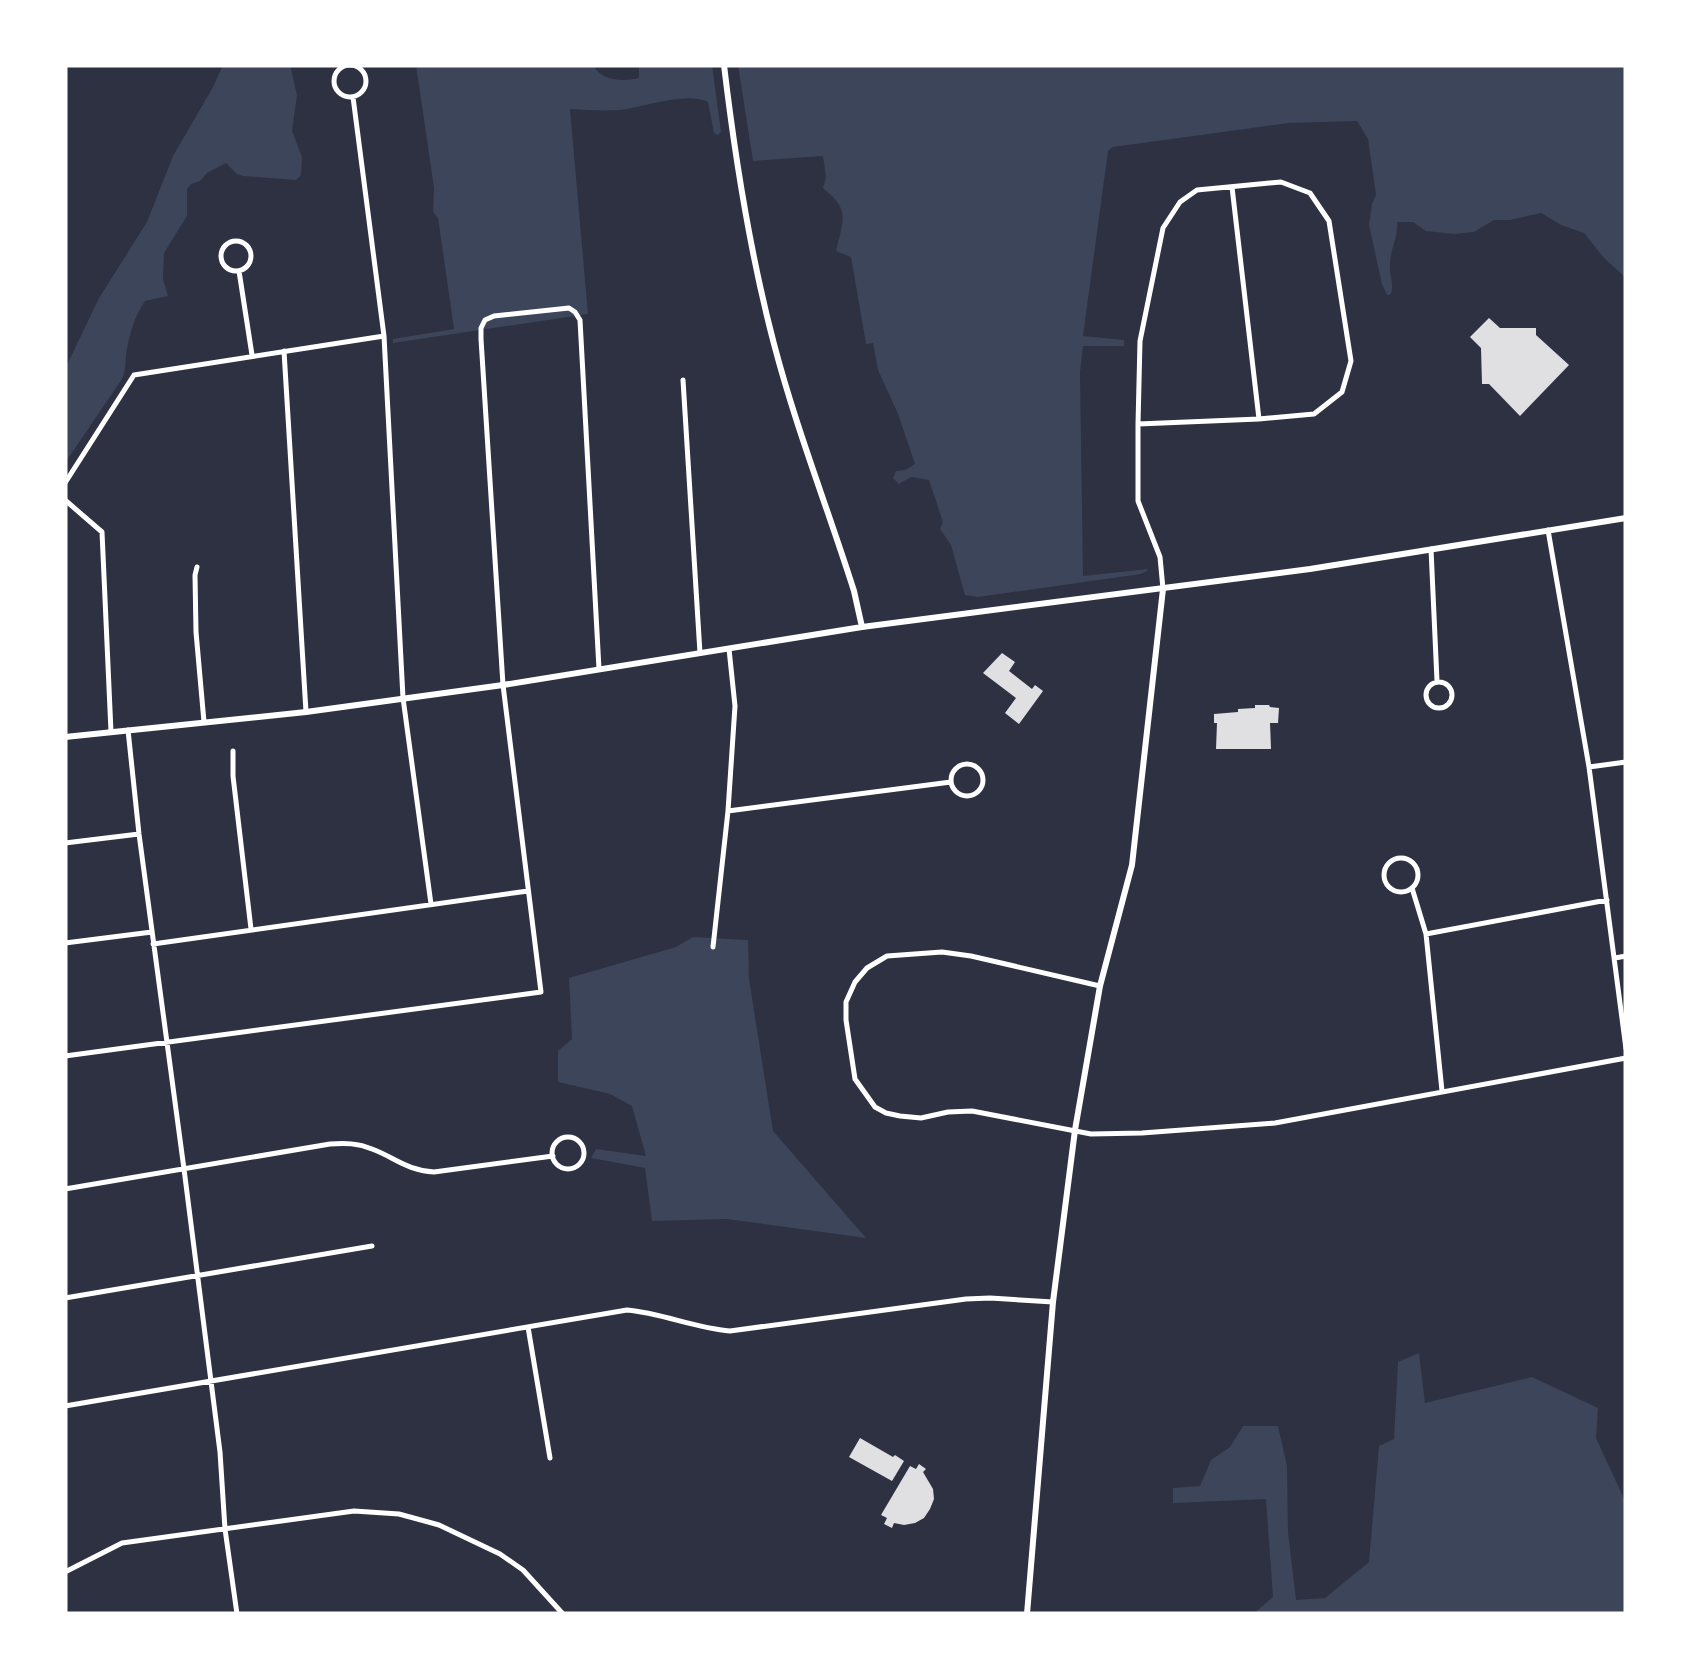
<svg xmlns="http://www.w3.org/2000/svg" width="1691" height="1679" viewBox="0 0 1691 1679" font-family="Jost,sans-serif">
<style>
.green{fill:#3c4559}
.building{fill:#e0e0e3}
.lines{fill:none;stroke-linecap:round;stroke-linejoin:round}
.minor{stroke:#fff;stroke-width:5}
.tertiary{stroke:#fff;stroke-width:6}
.secondary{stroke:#fff;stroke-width:6}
</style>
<rect width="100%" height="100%" fill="#2d3142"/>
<path class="green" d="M223 65H290L297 95 292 131 302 157 301 175 296 180 243 176 237 174 226 163 207 173 200 181 191 184 187 189V216L164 253 163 279 168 296 145 301C134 317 129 336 126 355 125 364 126 370 122 379L65 463V369L99 298 147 222 173 156 213 87Z
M416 65H593C601 81 623 82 639 78V65H712L721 132 718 135 714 133 708 102C686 91 645 107 620 110 604 111 587 110 570 109L588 314 393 343V339L454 329 438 218 433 212 434 188Z
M738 65H1497L1531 67 1626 65V278L1604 258 1584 233 1561 225 1541 213 1510 220H1494L1474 232 1454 234 1426 231 1413 222H1397C1399 237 1389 251 1390 267 1390 278 1394 283 1391 294L1387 295 1382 284 1369 225 1372 204 1376 195 1368 139 1357 121 1289 123 1113 147 1108 151 1083 336 1124 340V346H1083L1080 372 1083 576 1148 569 1147 571 1141 574 978 597 965 595 963 588 951 545 940 529 943 522 929 480 911 477 899 484 893 478 896 471 905 470 915 464 898 414 878 370 873 343 866 344 851 257 836 251C843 219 851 211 823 188L826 177 823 156 753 161Z
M693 937 748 940 749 979 773 1131 866 1238 727 1219 652 1221 645 1168 591 1158 596 1149 646 1156 632 1106 610 1094 558 1082V1051L572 1039 569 978 676 947Z
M1419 1353 1425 1403 1532 1377 1598 1408 1596 1438 1626 1503V1614H1253L1273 1597 1266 1499 1173 1503V1488L1200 1486 1211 1460 1230 1447 1243 1426H1278L1287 1466 1288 1532 1296 1600 1325 1598 1369 1562 1379 1446 1394 1439 1398 1362Z"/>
<path class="building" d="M1489 318 1500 328H1536V335L1569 365 1520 416 1489 384H1482L1481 348 1470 337Z
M1002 653 1015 662 1009 671 1032 689 1035 685 1043 691 1019 724 1005 713 1016 698 983 673Z
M1255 705H1269L1270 707 1279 708 1278 723H1270L1271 749H1216L1217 723H1214V714L1238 712V709L1255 708Z
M860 1438 893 1457 895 1455 904 1461 892 1481 849 1457Z
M919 1464 926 1469 923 1472 933 1489 934 1499 930 1509 924 1518 915 1523 904 1525 894 1523 892 1528 884 1524 887 1518 881 1515 910 1466 916 1469Z"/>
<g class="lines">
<path class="minor" d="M334 81a16 16 0 1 1 32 0a16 16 0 1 1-32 0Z
M353 97 384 336 403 698 431 904
M1232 187 1259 419
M221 256a15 15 0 1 1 30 0a15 15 0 1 1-30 0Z
M239 271 252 355
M284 351 306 712
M683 380 700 653
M1138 424 1259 419 1314 414 1342 392 1351 361 1329 221 1310 193 1281 182 1197 190 1180 202 1163 228 1140 341 1138 424V501L1160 557 1163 589
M65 483 134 375 384 336
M65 500 102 532 111 732
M1548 530 1589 767 1626 1049
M1431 549 1437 681
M197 567 195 575 196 632 204 722
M1426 695a13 13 0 1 1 26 0a13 13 0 1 1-26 0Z
M128 730 139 834 184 1169 220 1452 225 1529 237 1614
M233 751V776L251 929
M951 780a16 16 0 1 1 32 0a16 16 0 1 1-32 0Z
M1589 767 1626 762
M728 811 951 782
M65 843 139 834
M1384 875a17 17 0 1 1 34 0a17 17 0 1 1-34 0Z
M1412 888 1426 934 1442 1091
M1426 934 1607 900
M65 943 152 932
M153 944 528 891
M713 947 728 811 735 706 729 649
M1615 958 1626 956
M1100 986 971 956 942 952 887 956 867 968 855 982 846 1002V1020L855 1079 875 1107 886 1113 900 1116 921 1118 948 1112 972 1111 1091 1134 1142 1133 1275 1123 1626 1058
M65 1056 541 992 503 685 481 339V328L485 320 494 316 569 308 575 312 580 320 599 669
M552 1153a16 16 0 1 1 32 0a16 16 0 1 1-32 0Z
M65 1189 330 1144C345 1143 358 1143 372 1149 396 1158 406 1170 434 1172L553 1156
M65 1298 372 1246
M528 1327 550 1458
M65 1406 627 1310C662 1313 694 1328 730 1331L966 1299 990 1298 1053 1302
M65 1572 122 1543 354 1511 399 1514 439 1525 500 1554 523 1570 563 1614"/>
<path class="tertiary" d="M1027 1614 1053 1302 1075 1130 1100 986 1132 865 1163 589"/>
<path class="secondary" d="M724 65C735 158 750 253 774 344 796 428 828 509 854 591L862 627
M65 737 306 712 503 685 862 627 1310 569 1626 518"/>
</g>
<rect width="1691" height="1679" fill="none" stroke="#ffffff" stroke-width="135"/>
</svg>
